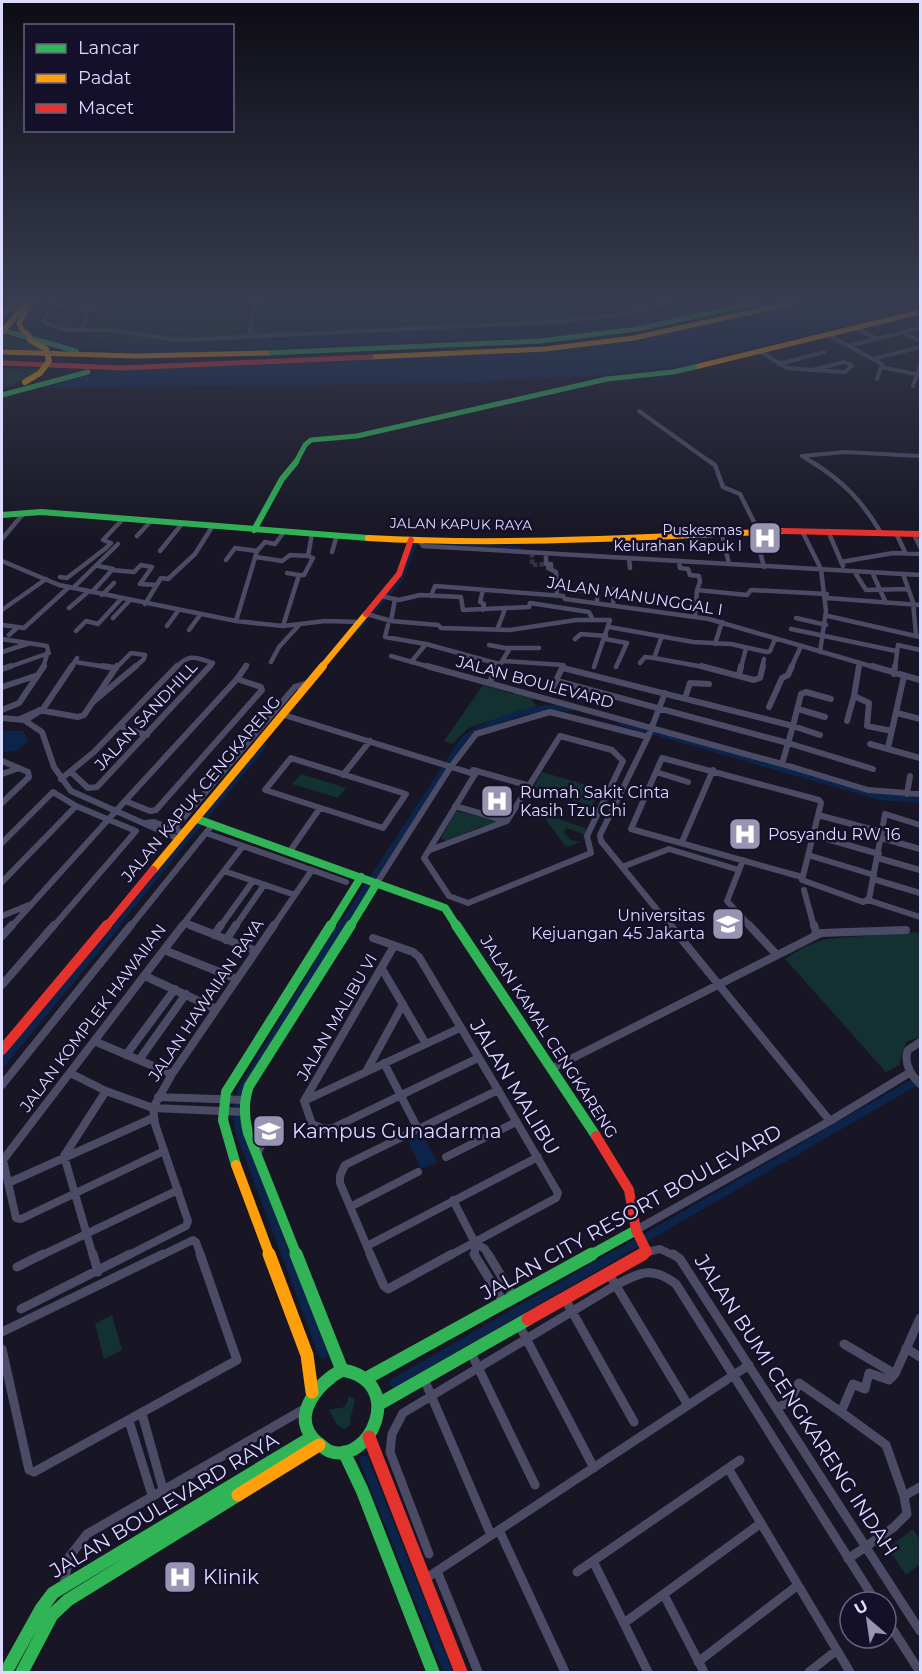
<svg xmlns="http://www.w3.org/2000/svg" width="922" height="1674" viewBox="0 0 922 1674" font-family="Montserrat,sans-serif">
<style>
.green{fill:#143131}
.water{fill:#0d244a}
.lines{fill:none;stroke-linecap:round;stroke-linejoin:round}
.stream{stroke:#0d244a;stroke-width:1.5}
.canal-far3{stroke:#0d244a;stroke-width:4.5}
.canal-far2{stroke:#0d244a;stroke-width:6}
.canal-far1{stroke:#0d244a;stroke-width:8}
.canal{stroke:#0d244a;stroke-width:9}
.street-tunnel{stroke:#363345;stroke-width:4.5;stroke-dasharray:4.5 2;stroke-linecap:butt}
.street-far4{stroke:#4c4b65;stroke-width:4}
.street-far3{stroke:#4c4b65;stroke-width:4.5}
.street-far2{stroke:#4c4b65;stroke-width:6}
.street-far1{stroke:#4c4b65;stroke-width:8}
.street{stroke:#4c4b65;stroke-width:9}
.fast-far4{stroke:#30b455;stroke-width:5}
.fast-far3{stroke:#30b455;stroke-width:6}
.fast-far2{stroke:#30b455;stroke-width:8}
.fast-far1{stroke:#30b455;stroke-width:10}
.fast{stroke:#30b455;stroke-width:13}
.slow-far4{stroke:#ff9f0a;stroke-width:5}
.slow-far3{stroke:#ff9f0a;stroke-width:6}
.slow-far2{stroke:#ff9f0a;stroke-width:8}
.slow-far1{stroke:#ff9f0a;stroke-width:10}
.slow{stroke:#ff9f0a;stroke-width:13}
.jam-far4{stroke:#e5322d;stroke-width:5}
.jam-far3{stroke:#e5322d;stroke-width:6}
.jam-far2{stroke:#e5322d;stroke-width:8}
.jam-far1{stroke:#e5322d;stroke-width:10}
.jam{stroke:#e5322d;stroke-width:13}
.slow-bridge{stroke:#ff9f0a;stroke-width:6}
.labels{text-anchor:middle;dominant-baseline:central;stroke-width:5;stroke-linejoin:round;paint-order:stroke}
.far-street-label{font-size:14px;fill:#dddaff;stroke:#14102a}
.far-poi-label{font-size:14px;fill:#dddaff;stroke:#14102a;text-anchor:end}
.street-label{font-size:16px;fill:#dddaff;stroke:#14102a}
.poi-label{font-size:16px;fill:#dddaff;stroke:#14102a;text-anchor:start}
.near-street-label{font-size:20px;fill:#dddaff;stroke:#14102a}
.near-poi-label{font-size:20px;fill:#dddaff;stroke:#14102a;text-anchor:start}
</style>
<rect width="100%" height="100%" fill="#181624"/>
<path class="green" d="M106 303H677L627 314 549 324 145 345 87 342Z
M49 308 85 309 80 328C66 329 57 330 48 319Z
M2 337 35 344 43 352 2 347Z
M2 369H40L15 385 2 388Z
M483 685 513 694 515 692 536 698 532 700 536 706 468 728 452 744 444 741Z
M542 772 600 789 592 806 533 788Z
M301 774 346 788 338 798 292 784Z
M456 811 499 821 497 824 480 827 447 841 441 838Z
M541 813 585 828 588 830 586 837H583L584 834 566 828 564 832 570 840 581 842 566 847Z
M915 932 920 934V1037L906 1042 899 1065 886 1072 785 959 804 947 825 939Z
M112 1315 122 1350 104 1359 95 1324Z
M349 1396 355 1400 350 1420 351 1425 344 1429 337 1425 329 1410 345 1407Z
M913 1529 920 1540V1564L906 1575 888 1548Z"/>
<path class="water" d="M108 303H123V307L115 315 131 323 138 329C160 334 213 336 236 331L313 326 331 328 372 324H418L459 316C468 321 478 320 487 315L483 312 487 306 485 303H490V310L503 317 520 318 590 311 610 303H642C598 310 555 318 511 320 497 321 496 312 480 321L276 331C226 329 142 353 106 309Z
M170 303H185L207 308 327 303 246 308 208 313 171 310 169 314 160 313Z
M677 303H740L652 323 564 336 192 352C157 352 41 356 24 321L28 310H43L40 324C60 346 116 345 145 345L549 324 627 314Z
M793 303H868L863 305 887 316 673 367 590 376 454 383 40 388 107 371 548 349 665 333Z
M2 731H23L28 741 18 750 4 752 2 747Z
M422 1133 437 1162 421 1169 407 1139Z"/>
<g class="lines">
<path class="stream" d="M38 311 45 303"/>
<path class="canal-far3" d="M356 631 401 579 415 543 519 549"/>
<path class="canal-far2" d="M620 722 880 797 920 800
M114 927 263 746
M341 927 464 739C496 719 532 705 570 708"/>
<path class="canal-far1" d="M2 1063 116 925
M286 1256 239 1130 236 1111 243 1088 342 925
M614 1256 920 1079"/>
<path class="canal" d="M286 1254 323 1354
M394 1383 617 1254
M364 1460 448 1672"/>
<path class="street-tunnel" d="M532 553V565L546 564"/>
<path class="street-far4" d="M54 303 44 319 45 323 68 330H108L178 340 554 322 615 315 668 303
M58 306 90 308
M96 307 99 309H88Z
M83 327 89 310
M860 330 877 339
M904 333 920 341
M828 335 882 364
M251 337 250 329 255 303
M848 346 920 328
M761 352 787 368 812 370
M873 359 920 347
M844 362 852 365 845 372 812 370Z
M779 364 824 352
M881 367 920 375
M877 379 882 364
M913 386 920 366
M639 411 713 464
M815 464 802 456 845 452 920 456"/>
<path class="street-far3" d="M711 462 715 465 723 487 740 494 759 532
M812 462C843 481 863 502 881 533
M802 531 820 567
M828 531 843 566
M755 532 764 567
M896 533 905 552
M722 534 729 564
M914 534 920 547
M137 536 150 522
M2 539 23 514
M420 541 423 546 920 575
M160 551 181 525
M257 551 265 542 275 544 284 532
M332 552 337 535
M546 554V564H551V568H548L556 572 557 596
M308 556 312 534
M256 557 282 561 290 555 308 556
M629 558 630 568
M226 560 235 548 257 551 236 621
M2 561 59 585 236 621 283 626 325 621 359 622
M679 561 680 568 688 569 690 575 699 576 700 582 697 590
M841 562 893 553 920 554
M112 570 134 572 141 565 152 567 140 584 156 585
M854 571 866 590 907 589
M872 572 886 603
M287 573 299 575
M903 574 913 602 916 635
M60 577 67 578 106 548 111 543 103 540 122 520
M73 588 118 544
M483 590 480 602 484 604 483 610
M575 590 597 592V603
M92 592 113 569 98 566
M102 595 114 583
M381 596 399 600 420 595 461 597 463 610 529 607 530 603 589 612 593 620
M431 596 435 586 563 596 565 599 709 619 877 668
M827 598 920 605
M395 599 391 621 438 625 441 628 510 630 576 620H610L594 667
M145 604 161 578 168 579 195 554 212 527
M613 605 614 589
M69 608 89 591
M2 610 46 579
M367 614 391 621
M695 616 697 590 747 595 751 590 827 594
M828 616 920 637
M113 618 129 601
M796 618 826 625
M2 625 18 627
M388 625 385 637 426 644
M167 626 178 611
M283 626 299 575H304L313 558 308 556
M609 627 693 642 731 644 767 652 770 651 775 639
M791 629 896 651
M189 630 200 615
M497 630 505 609
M76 631 86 621 98 624 121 599
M9 635 18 627 24 628 69 587
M662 636 654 658 709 668
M2 639 47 646 48 651 43 668
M575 639 581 634 606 636
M605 639 627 643 616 667
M715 644 722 622
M489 645 505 648H539
M2 652 27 644
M820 652 826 611 821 569
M391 656 433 668
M503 661 563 665 562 668
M75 662 113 668
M271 662 279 647 300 624
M411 662 426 644 499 664
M640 663 645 657 654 658
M6 668 49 653
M71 668 77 658
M116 668 131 653 145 655 144 659 134 668
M175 668C191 653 194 657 213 663L209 668
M245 668 247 665
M498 668 510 648
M741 668 746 648
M762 668 764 659
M791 668 801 646
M859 668 860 663
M895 668 898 645 920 650"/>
<path class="street-far2" d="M102 666 116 668
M427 666 782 764 793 726 563 668
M701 666 754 680 760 678 763 666
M859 666 854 696 869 703 867 726 892 731
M872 666 920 680
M2 669 11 666
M894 674 895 666
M739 676 741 666
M237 679 246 666
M237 679 261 687 262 690 156 810 150 811 125 801Z
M557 681 788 743 873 769
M489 683 499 666
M2 687 38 675
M553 687 563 666
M665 693 648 737 600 835 601 841 671 927
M685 698 690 683 709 684
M93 702 136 666
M769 707 782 678 788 675 792 666
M798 709 825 717
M2 710 19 703 44 666
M39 710 78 717 84 715 117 666
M897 713 920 719
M284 715 474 774
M2 718 24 720 42 732 54 767 71 791 179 839
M20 719 40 710
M26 720 43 709 72 666
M847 721 854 696
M119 726 147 735
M820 735 793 726 801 694 806 692 831 699
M870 744 920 758
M888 748 904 676
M291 758 406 794 383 828 265 790Z
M2 761 28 772 29 777 2 803
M782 764 868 790 920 794
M473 770 530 786
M71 772 88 788 97 787 210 666
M656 772 688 782
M2 774 19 768
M343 775 370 741
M61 779 94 752 177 666
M907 794 910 776
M455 806 507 821
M818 815 882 832
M145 823 154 822 184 833
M206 833 346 882
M169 835 295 687 309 683
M813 835 879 854
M881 838 920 849
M682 842 713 770
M2 843 53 792 76 806 136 831 53 927
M430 850 507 821 560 736 612 750 623 761 587 836 591 853 468 903 449 896 424 858 477 771
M290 851 320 808
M808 855 874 875
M878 858 920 870
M743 860 727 901 751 927
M622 867 669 849 739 870
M224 871 295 895
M802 877 631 829 662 758 819 800 821 803 802 880 863 902 869 899 885 814 920 825
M873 879 920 893
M2 882 76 806
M377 883 450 768 476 734 550 712 648 737
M804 890 814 927
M868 900 920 917
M2 916 29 905
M185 923 194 927
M11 927 125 801
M130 927 213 824
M181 927 243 846
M220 927 253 881
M235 927 264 885
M273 927 312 870"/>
<path class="street-far1" d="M190 925 256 951
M670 925 830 1121
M749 925 777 955
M214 935 221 925
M2 936 12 925
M814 936 816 932 814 925
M373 938 413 952 419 957 498 1090
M226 940 236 925
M164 950 237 979
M382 969 426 1044
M145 976 216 1009
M2 985 54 925
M94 1041 172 1074
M920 1042 908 1050C903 1063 910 1074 920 1084
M126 1055 175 989
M139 1060 186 994
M384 1063 418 1129
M553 1068 821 933 906 930
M367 1070 403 1004
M70 1073 106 1091 153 1108 243 1112
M2 1085 131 925
M158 1097 244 1100
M304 1101 312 1124 324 1129 333 1128 478 1058
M304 1101 394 946
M304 1101 460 1028
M257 1129 262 1144 257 1154
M164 1151 21 1219 16 1218 3 1160 183 925
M446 1157 516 1122
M8 1183 153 1118
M453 1200 475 1243V1256
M350 1207 418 1172
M636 1230 830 1121 909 1073
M475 1243 485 1249 489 1256
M367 1246 538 1157
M647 1252 660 1249 675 1256
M40 1256 178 1190
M93 1256 64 1156 106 1091
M127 1256 186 1226 188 1221 155 1124 153 1108 172 1074 274 925
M160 1256 193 1240 196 1242 201 1256
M371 1256 340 1183V1176L345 1165 498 1090
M449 1256 556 1198 558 1193 498 1090"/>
<path class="street" d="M93 1254 98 1272
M370 1254 384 1286 388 1289 452 1254
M474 1254 504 1303
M488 1254 514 1297
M673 1254 680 1259 920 1631
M17 1267 43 1254
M609 1274 688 1405
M565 1299 634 1422
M21 1309 130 1254
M519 1325 594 1468
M2 1332 163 1254
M844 1344 895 1374
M906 1348 920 1357
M2 1349 29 1470 34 1472 237 1360 200 1254
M471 1353 535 1485
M424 1379 491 1535
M776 1408 789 1402 799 1383 841 1412
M142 1414 163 1489
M129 1421 152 1495
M728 1468 850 1672
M904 1496 920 1487
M499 1530 565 1672
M429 1554 390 1452 392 1434 403 1413 616 1285C641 1272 652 1266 676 1284L876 1602
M848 1559 894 1527 907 1514 904 1496 886 1445 841 1412 853 1384 865 1389 869 1373 889 1380 895 1374 920 1318
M593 1561 648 1672
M437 1571 478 1672
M577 1572 740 1460
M425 1579 749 1365
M64 1584 69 1557 87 1534 306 1408
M664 1595 704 1672
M886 1619 920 1672
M624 1623 761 1523
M698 1662 798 1585
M809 1672 837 1650"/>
<path class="fast-far4" d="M2 315 14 306
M2 330 76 351
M267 353 540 341 637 329 756 303
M2 395 88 372
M295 464 305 445 311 440 357 436 607 379 673 372 699 366"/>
<path class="fast-far3" d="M2 515 41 512 368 538
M254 530 282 479 296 462"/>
<path class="fast-far2" d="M197 819 445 908 457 927
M330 927 361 877
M350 927 377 883"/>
<path class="fast-far1" d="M456 925 596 1136
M236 1165 223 1120 226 1092 331 925
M297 1256 248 1133C244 1117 243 1102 249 1086L351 925
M589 1256 636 1230"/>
<path class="fast" d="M296 1254 342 1370
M342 1370C408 1381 370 1467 329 1451 326 1450 321 1445 318 1443 288 1419 317 1383 342 1370Z
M367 1378 592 1254
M379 1404 528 1319
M344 1452 362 1490 433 1672
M6 1672 41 1609 53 1593 312 1437
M22 1672 52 1615 68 1600 238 1495"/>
<path class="slow-far4" d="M29 307 19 323 22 330 29 335
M2 352 135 356 267 353
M371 357 545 349 634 338 792 303
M699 366 920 312"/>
<path class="slow-far3" d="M368 538C507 546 646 537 784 531
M321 668 366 614"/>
<path class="slow-far2" d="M153 870 323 666"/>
<path class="slow-far1" d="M236 1165 270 1256"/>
<path class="slow" d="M269 1254 307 1355 312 1392
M238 1495 319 1445"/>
<path class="jam-far4" d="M17 303 13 309H23L32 303
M2 363 122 368 371 357"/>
<path class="jam-far3" d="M784 531 920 534
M366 614 399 574 411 540"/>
<path class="jam-far2" d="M106 927 153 870"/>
<path class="jam-far1" d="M2 1050 107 925
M596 1136 629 1190 636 1230 647 1252 640 1256"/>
<path class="jam" d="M528 1319 643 1254
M369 1437 461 1672"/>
<path class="slow-bridge" d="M2 332 25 305
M25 382 40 373 49 361 46 349 30 340"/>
</g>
<linearGradient id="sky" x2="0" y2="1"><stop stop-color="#0d0c14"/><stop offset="0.56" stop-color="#373c50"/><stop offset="1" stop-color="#373c50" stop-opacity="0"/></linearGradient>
<rect width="922" height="537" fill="url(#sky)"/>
<defs>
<g id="hospital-square" transform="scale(1.725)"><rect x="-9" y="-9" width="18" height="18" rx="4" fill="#9895b2" stroke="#14102a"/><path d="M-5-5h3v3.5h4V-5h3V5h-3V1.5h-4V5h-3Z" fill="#fff"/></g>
<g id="university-square" transform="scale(1.725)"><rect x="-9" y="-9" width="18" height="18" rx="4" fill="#9895b2" stroke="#14102a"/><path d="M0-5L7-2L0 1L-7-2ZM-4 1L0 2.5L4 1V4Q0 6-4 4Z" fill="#fff"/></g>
</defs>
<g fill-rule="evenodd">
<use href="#hospital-square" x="765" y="538"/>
<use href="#hospital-square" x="497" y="801"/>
<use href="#hospital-square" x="745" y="834"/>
<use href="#university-square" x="728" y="924"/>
<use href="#university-square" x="269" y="1131"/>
<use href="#hospital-square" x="180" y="1577"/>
</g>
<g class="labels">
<g class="far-street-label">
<text transform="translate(461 524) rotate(1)">JALAN KAPUK RAYA</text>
</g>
<g class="far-poi-label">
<text x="742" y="530">Puskesmas<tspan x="742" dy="16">Kelurahan Kapuk I</tspan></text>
</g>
<g class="street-label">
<text transform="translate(635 596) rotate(9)">JALAN MANUNGGAL I</text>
<text transform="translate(535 682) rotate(15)">JALAN BOULEVARD</text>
<text transform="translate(146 716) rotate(-47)">JALAN SANDHILL</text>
<text transform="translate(201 789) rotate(-50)">JALAN KAPUK CENGKARENG</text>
<text transform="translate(206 1000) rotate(-56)">JALAN HAWAIIAN RAYA</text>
<text transform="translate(337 1017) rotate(-60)">JALAN MALIBU VI</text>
<text transform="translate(93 1018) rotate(-53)">JALAN KOMPLEK HAWAIIAN</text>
<text transform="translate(549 1037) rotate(57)">JALAN KAMAL CENGKARENG</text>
</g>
<g class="poi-label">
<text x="520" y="792">Rumah Sakit Cinta<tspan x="520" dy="18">Kasih Tzu Chi</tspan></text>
<text x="768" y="834">Posyandu RW 16</text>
<text x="705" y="915" text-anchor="end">Universitas<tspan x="705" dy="18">Kejuangan 45 Jakarta</tspan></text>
</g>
<g class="near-street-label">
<text transform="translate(515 1087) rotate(59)">JALAN MALIBU</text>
<text transform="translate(631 1212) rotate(-29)">JALAN CITY RESORT BOULEVARD</text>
<text transform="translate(796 1405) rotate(57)">JALAN BUMI CENGKARENG INDAH</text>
<text transform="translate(164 1505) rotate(-31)">JALAN BOULEVARD RAYA</text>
</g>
<g class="near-poi-label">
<text x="292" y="1131">Kampus Gunadarma</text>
<text x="203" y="1577">Klinik</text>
</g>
</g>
<rect width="922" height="1674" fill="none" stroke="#dddaff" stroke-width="6"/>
<rect x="24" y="24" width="210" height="108" fill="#14102a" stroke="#64617f" stroke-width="1.5"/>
<rect x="36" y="44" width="30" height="9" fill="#30b455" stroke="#64617f" stroke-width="1.5"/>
<text x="78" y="54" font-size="18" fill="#dddaff">Lancar</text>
<rect x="36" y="74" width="30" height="9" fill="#ff9f0a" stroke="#64617f" stroke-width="1.5"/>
<text x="78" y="84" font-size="18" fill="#dddaff">Padat</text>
<rect x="36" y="104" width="30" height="9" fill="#e5322d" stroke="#64617f" stroke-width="1.5"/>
<text x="78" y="114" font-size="18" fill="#dddaff">Macet</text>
<g transform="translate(868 1620) rotate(331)"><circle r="28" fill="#14102a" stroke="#64617f" stroke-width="1.5"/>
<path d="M0-4.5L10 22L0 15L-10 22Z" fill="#9895b2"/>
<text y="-9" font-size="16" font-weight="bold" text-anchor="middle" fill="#dddaff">U</text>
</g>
</svg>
